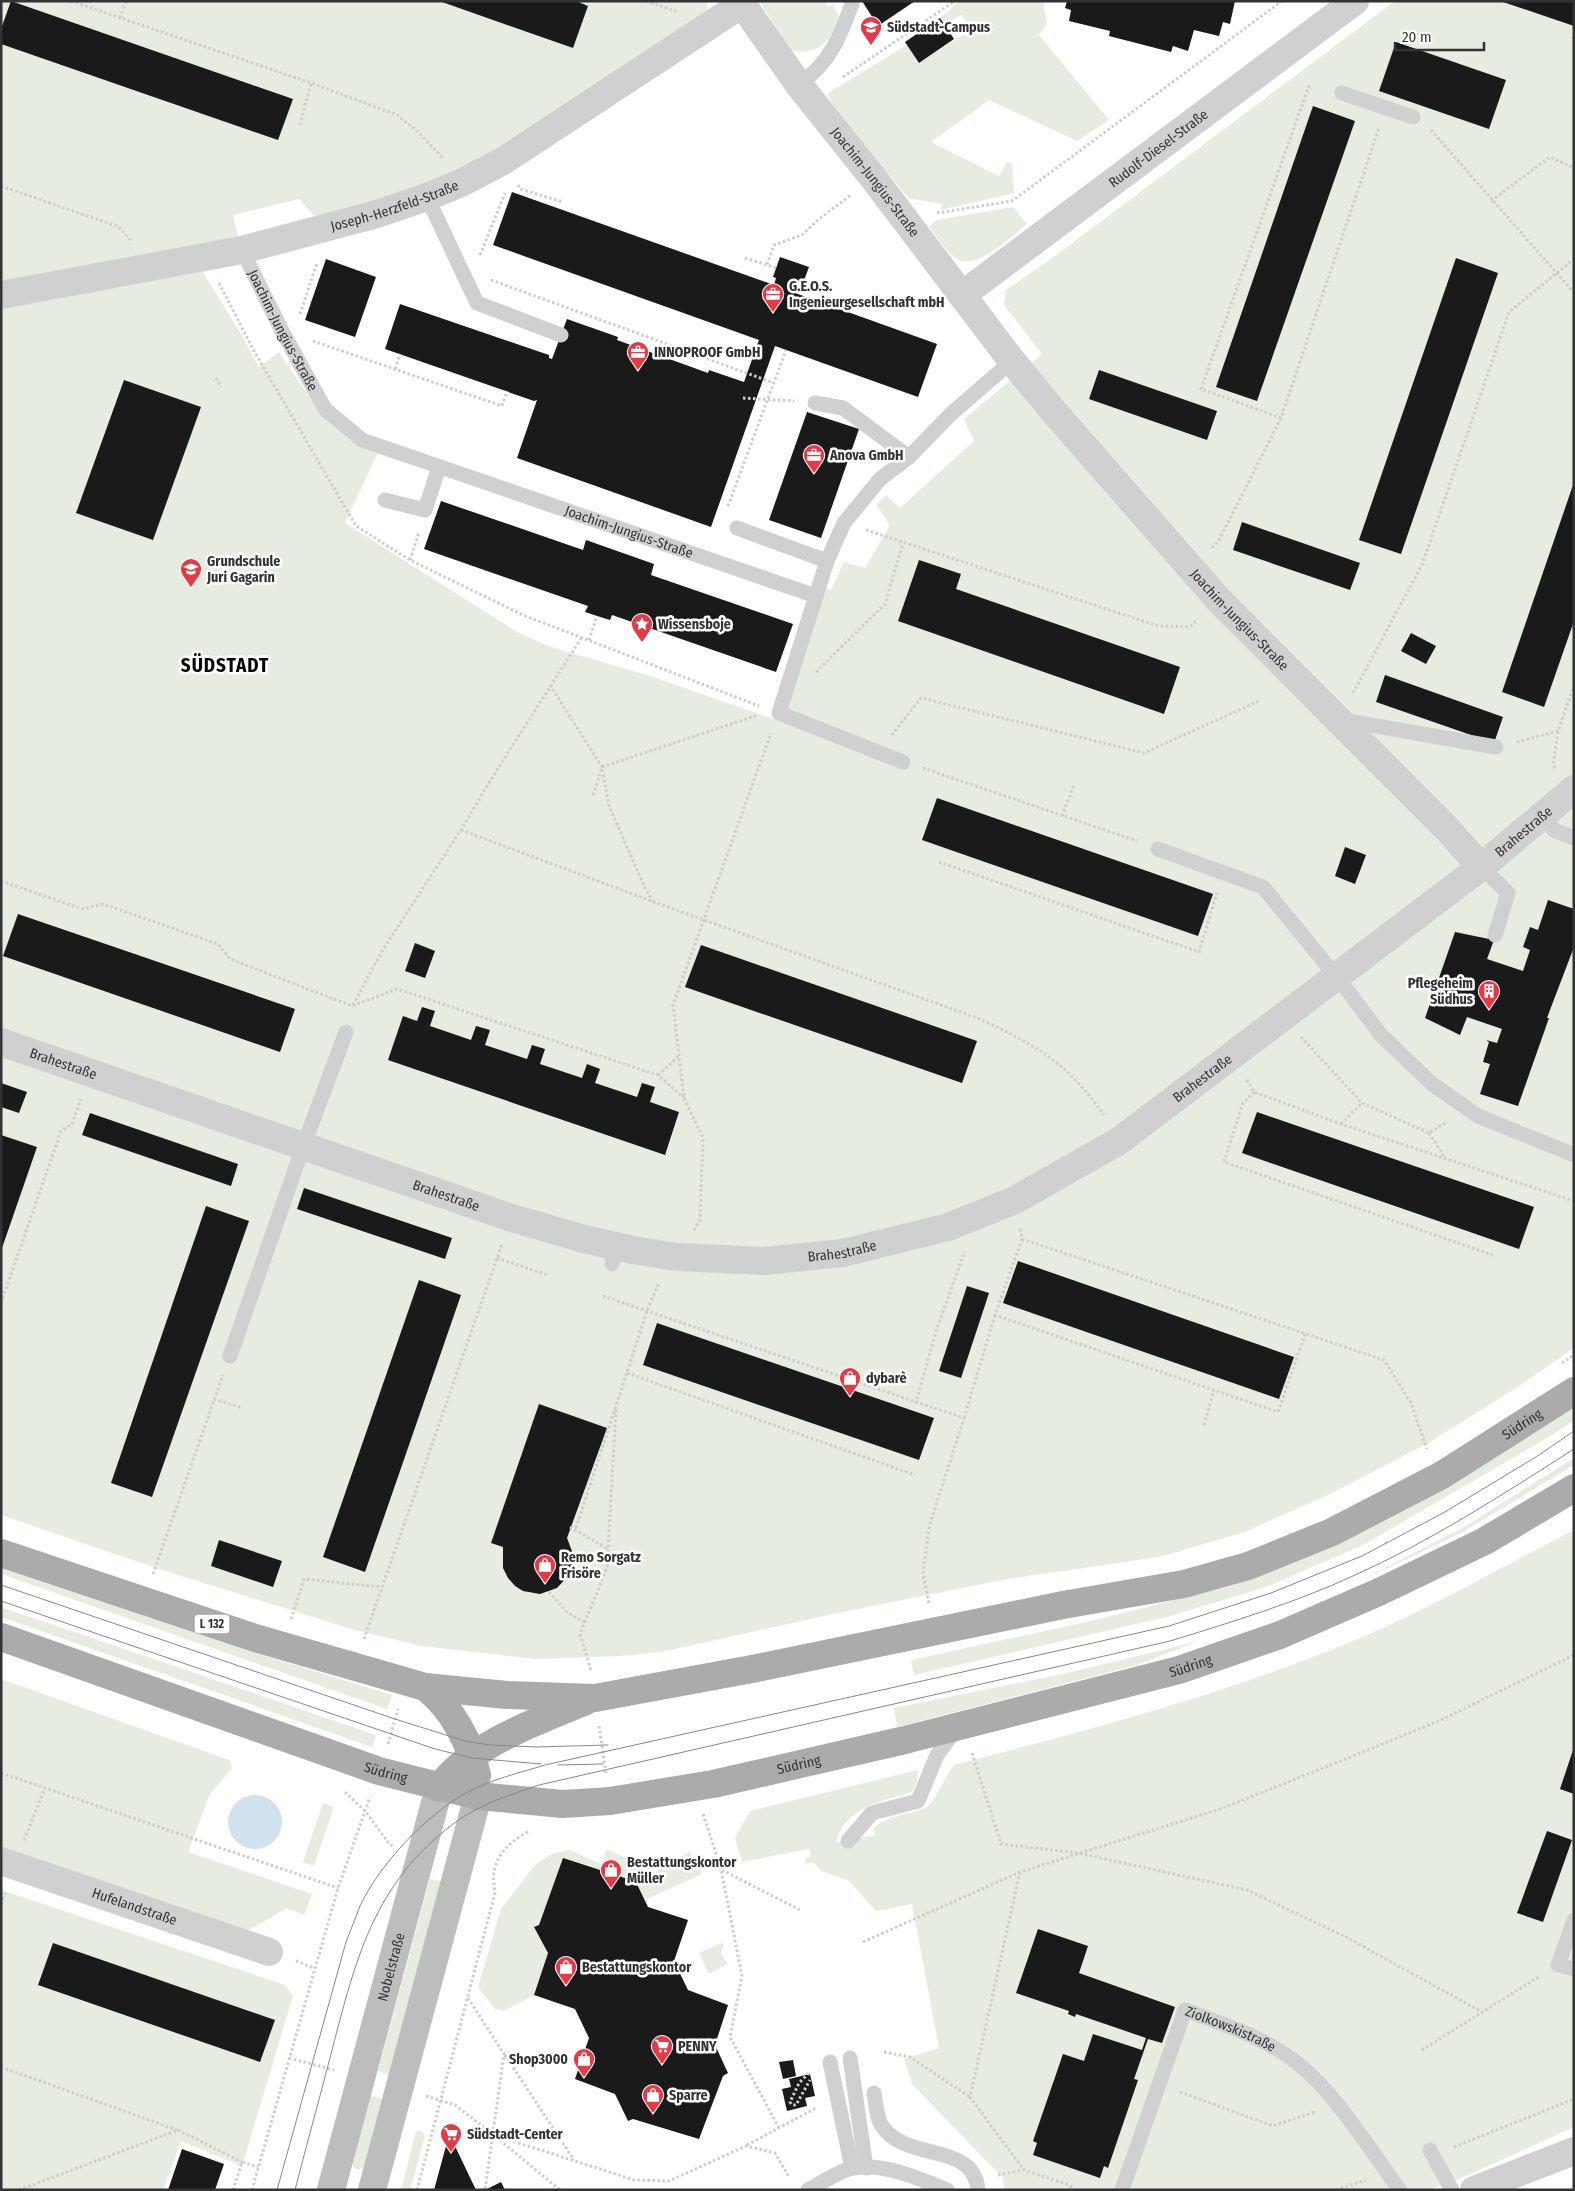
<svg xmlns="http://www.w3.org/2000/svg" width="1575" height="2191" viewBox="0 0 1575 2191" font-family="'Fira Sans Condensed',sans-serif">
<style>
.green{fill:#e6ecdf}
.water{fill:#cfe2ee}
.building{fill:#1a1a1a}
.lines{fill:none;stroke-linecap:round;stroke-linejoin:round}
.path{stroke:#cdcdcd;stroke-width:3;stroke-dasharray:2.5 2.5;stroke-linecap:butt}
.lane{stroke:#d0d0d0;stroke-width:15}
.street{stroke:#d0d0d0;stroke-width:28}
.secondary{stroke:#bdbdbd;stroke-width:28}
.primary{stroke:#ababab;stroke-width:28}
.tram{stroke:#888;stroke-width:1}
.labels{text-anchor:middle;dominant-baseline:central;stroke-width:5;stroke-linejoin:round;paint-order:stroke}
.shield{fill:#fff;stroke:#707070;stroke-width:1}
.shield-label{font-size:12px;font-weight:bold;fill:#333}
.poi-label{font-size:14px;font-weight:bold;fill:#333;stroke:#fff;text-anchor:start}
.street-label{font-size:14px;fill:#333;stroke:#fff}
.district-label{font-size:19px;font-weight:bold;letter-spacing:1px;fill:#000;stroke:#fff}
</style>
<rect width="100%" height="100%" fill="#fff"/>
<path class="green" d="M1 1H707L708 13 474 165 433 182 319 221 299 199 233 215 239 241 190 251 241 334 259 367 279 352 313 403 346 436 378 452 345 523 517 632 548 646 650 676 779 721 818 587 831 590 844 562 865 568 890 525 876 505 886 495 900 508 974 441 964 419 1042 354 1004 305 1006 290 1051 259 1395 1H1574V1348L1516 1388 1428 1443 1334 1492 1245 1532 1159 1557 1007 1579 842 1612 661 1652 620 1656 535 1659 422 1646 355 1630 156 1568 1 1515Z
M759 1H825L829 7 833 4 839 16C832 40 818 57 791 50Z
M960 1H1043L1047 23 1039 35 1109 120 1077 141 989 100 931 142 999 176 1007 162 1012 164 1014 193 941 210V204L909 198 857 139 834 109 828 93 907 45 919 63 972 29 961 15 944 25 940 18Z
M1013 207 1027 224C1012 236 977 271 957 259 949 255 936 235 929 227L936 220Z
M1574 1404V1421L1542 1441 1363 1545 1266 1587 1167 1617 914 1675 911 1660 1091 1621 1231 1586 1330 1547Z
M1574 1458V1465L1463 1532 1360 1581 1464 1527Z
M1574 1530V2127L1464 2177 1428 2190H1004L1003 2178 912 2084 904 2059 939 2048 912 1904 876 1911 849 1881 822 1871 814 1863H806L805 1859 811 1856 809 1849 742 1862 735 1838 750 1811 918 1770 917 1782 912 1792C883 1801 844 1807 836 1843L875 1835 873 1829C886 1814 911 1816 928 1806 935 1801 946 1775 954 1765 1100 1727 1247 1689 1385 1627 1449 1598 1511 1562 1574 1530Z
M1 1565 253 1652 392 1695 387 1709 1 1574Z
M1 1607 376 1735 372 1747 1 1617Z
M1199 1641 1137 1665 897 1727 894 1708 1063 1674Z
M1 1679 229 1760 232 1768 210 1794 188 1852 312 1894 304 1915 287 1908 244 1933 1 1850Z
M323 1803 334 1807 314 1866 303 1862Z
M607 1849 655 1872 690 1852 702 1874 645 1900 634 1879 631 1880 563 1859 539 1925 534 1927 548 1953 534 1995 504 2011 495 2009 478 1987 501 1909 535 1865 551 1854 570 1850 601 1864Z
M430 1879 443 1882 391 2076 378 2071Z
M1 1890 285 1985 293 1996 242 2166 181 2141 163 2190H1Z
M722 1943 724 1945 721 1953 728 1964 709 1974 699 1953Z
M369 2095 382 2099 364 2167 357 2170 351 2164Z
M416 2131H421L425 2136 410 2190H401Z"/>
<path class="water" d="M228 1822a27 27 0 1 1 54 0a27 27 0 1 1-54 0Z"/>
<path class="building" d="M11 1 293 99 278 140 1 44V29Z
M576 1 588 6 573 48 442 2Z
M862 1H915L878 26Z
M1067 1H1235L1230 24 1223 22 1219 36 1194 30 1188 51 1173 46 1171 52 1109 36 1110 31 1069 21 1071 10 1065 8Z
M1503 1H1574V26L1503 2Z
M940 18 954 39 919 63 905 42Z
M1396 42 1506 80 1489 129 1379 91Z
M1313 106 1355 121 1257 401 1216 387Z
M512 192 774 285 776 278 773 277 780 257 809 267 802 286 799 285 795 293 937 344 918 397 775 346 711 527 517 458 537 400 534 401 385 349 400 304 549 355V358L552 359 567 319 618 337 617 340 708 373 709 370 744 382 759 340 493 245Z
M1456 258 1498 273 1401 554 1359 540Z
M326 259 376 277 355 337 305 320Z
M1099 370 1217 411 1207 440 1089 399Z
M124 380 201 407 153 540 76 513Z
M807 412 859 429 821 538 769 520Z
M1573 485 1574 621 1544 707 1502 692Z
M441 501 583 550 586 540 654 564 651 575 793 624 776 672 612 615 610 620 597 616 585 612 588 606 424 549Z
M1242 522 1360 563 1350 590 1233 550Z
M919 560 961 574 956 589 1180 667 1164 714 898 621Z
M1411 633 1436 646 1426 664 1401 651Z
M1385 675 1503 717 1494 743 1376 702Z
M937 798 1213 894 1198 936 922 840Z
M1345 847 1366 855 1355 884 1335 876Z
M1548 900 1574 909V947L1553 1002 1547 1018H1549L1518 1106 1480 1094 1490 1064 1483 1062 1489 1042 1486 1040 1497 1043 1502 1029 1467 1017 1460 1035 1425 1018 1455 932 1494 940 1487 959 1523 971 1530 950 1523 947 1530 927 1538 930Z
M18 914 295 1009 280 1052 3 956Z
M415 943 435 951 425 978 405 971Z
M701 945 977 1041 962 1083 685 987Z
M422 1007 435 1011 430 1026 471 1040 476 1026 490 1030 485 1045 527 1059 532 1045 545 1049 540 1064 582 1078 587 1064 600 1069 595 1083 637 1097 642 1083 655 1087 650 1102 679 1112 665 1155 388 1060 403 1016 417 1021Z
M1 1083 27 1092 19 1113 1 1107Z
M1257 1112 1534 1207 1519 1249 1242 1153Z
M90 1113 238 1164 231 1186 82 1135Z
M1 1135 37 1147 2 1248H1Z
M304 1188 452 1238 445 1259 297 1209Z
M206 1206 249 1221 152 1497 111 1483Z
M1018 1261 1294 1357 1279 1399 1003 1303Z
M419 1280 461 1295 365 1572 323 1557Z
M967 1286 989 1293 961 1378 939 1371Z
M657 1323 934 1418 919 1460 643 1365Z
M539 1404 607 1428 567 1538 573 1554V1564L569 1575 557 1588 540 1594 523 1591 515 1586 508 1578 503 1568V1547L491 1543Z
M219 1540 282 1561 273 1587 211 1566Z
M1573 1750H1574V1794L1560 1789Z
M1547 1831 1572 1840 1543 1922 1517 1913Z
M563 1858 631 1880 634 1878 648 1907 688 1920 674 1961 688 1990 728 2005 715 2045 728 2073 723 2076 699 2139 633 2119 628 2121 615 2094 575 2079 589 2038 575 2009 534 1995 548 1953 534 1927 539 1925Z
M1038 1929 1088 1946 1079 1973 1175 2007 1162 2043 1148 2039 1134 2079 1138 2080 1108 2168 1104 2166 1100 2178 1033 2155 1037 2143 1033 2141 1063 2054 1084 2061 1093 2034 1142 2050 1146 2038 1076 2014 1075 2017 1068 2014 1069 2011 1016 1993Z
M53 1943 275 2020 260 2062 38 1985Z
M793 2060 796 2076 783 2079 779 2062Z
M810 2074 815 2096 805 2098 807 2106 787 2111 782 2089 791 2087 789 2079Z
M449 2135 454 2144 476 2190H434Z
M182 2149 224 2164 215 2190H168Z
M501 2182 505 2190H485Z"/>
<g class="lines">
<path class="path" d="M71 1 311 83 397 115 416 130 444 159
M646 1 676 11
M120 18 126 1
M1572 37 1574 38
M843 77 955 1
M300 125 311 83
M1431 130 1574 293
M518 185 520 189 563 202
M1 186 119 227 132 242
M1491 201 1550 157 1574 168
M937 213 1012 201 1282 1
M480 255 505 193
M745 258 767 265
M776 268 767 265 774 245 802 235 819 219 851 195
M491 280 774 383
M219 283 254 351 356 526 410 560 523 615 759 706
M300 314 317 263
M313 341 502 406 507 391
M395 369 400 354
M216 378 221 387
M743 398 794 401
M1281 418 1201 389 1310 83
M728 506 786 350
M866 530 1158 626 1190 627 1198 619
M1212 548 1219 540 1281 418 1379 128
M410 560 419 532
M589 640 597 616
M816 672 885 604 903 543
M550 685 602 767 609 806 645 888 653 901
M1353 693 1422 565 1509 312 1574 259
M892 735 921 698 1144 753 1261 700
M1517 742 1558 731
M602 767 758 715
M923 768 1137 841
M1555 768 1553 765 1558 731 1574 685
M593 795 602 768
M1062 816 1074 785
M461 830 654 902 980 1019C1016 1036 1053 1054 1080 1085 1089 1094 1096 1105 1104 1115
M939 862 1199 952 1217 893
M1 881 82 909 103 904 218 944 230 959 352 1006 397 989 658 1075 684 1098
M353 1005 382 951 461 830 495 773 582 637
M1301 1037 1362 1103 1429 1133 1447 1122
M658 1075 679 1056
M1247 1080 1254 1092 1341 1124 1574 1201
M1254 1092 1243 1103 1224 1162 1493 1255
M1341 1124 1362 1103
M1429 1133 1445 1158
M1020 1229 1022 1239 1384 1360 1411 1403 1427 1449
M694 1230 700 1220 703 1138 684 1098 673 1005 771 733
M1022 1239 995 1315 1278 1412 1306 1332
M497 1258 548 1275
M603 1296 916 1402
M1 1303 61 1131 72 1124 81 1099
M1562 1363 1574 1355
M627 1373 915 1475
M214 1399 243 1408
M964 1418 995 1315
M1204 1425 1214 1390
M570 1527 608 1549
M576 1528 647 1311 659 1282
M153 1574 223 1375
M549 1592 568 1613 584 1622
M929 1603 923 1574 929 1527 964 1418 916 1402 937 1328 965 1251
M291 1619 304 1579 381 1587
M364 1639 502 1244
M591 1670 580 1634 607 1568 616 1409
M599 1726 606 1774
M388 1744 398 1709
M972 1753 1001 1844 1078 1853 1247 1890 1346 1937 1482 2012
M1 1773 338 1888
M345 1792 366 1812 390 1845 394 1846
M703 1814 721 1869 742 1976 730 2037 779 2128
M24 1840 45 1788
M722 1870 800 1910
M1020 1872 970 2097 1024 2170 1070 2185 1073 2190
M1 1904 5 1893
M863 1942 1020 1872 1223 1808 1358 1754 1441 1720 1574 1655
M296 1961 314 1968
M468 1998 504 2054 485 2190
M1422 2050 1540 1976
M884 2052 910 2057 970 2097
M505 2055 574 2160
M289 2058 334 2070
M1 2067 177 2130
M809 2073 799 2083 790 2102 792 2105H796L810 2080
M1180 2092 1273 2126 1315 2112
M426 2096 455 2105 494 2135 634 2180 669 2181 746 2146 775 2153 789 2177
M496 2137 560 2190
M747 2145 816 2108
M1454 2147 1574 2099
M998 2175 1024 2170
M19 2190 178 2130 242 2162
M233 2190 242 2162 258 2167
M252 2190 338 1888 370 1797
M417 2190 495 1893C494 1886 493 1879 494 1872 496 1854 514 1838 530 1831
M1336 2190 1366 2180"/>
<g class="lane">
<path d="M799 85C830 62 839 39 852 4"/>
<path d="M1342 93 1413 117"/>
<path d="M427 197 477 303 561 335"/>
<path id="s1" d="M242 250 282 331 325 409 362 440 816 596"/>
<path d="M815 403 843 408 909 457"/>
<path d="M385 500 425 510 439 467"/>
<path d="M737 528 827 561"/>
<path d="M1342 720 1496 747"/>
<path d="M903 762 779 713 827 561 844 523 880 479 909 457 952 413 1012 361"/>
<path d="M1543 815 1554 830 1574 838"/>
<path d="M1158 849 1263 887 1348 991 1380 1034 1432 1084 1478 1116 1574 1155"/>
<path d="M1481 867 1508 893 1495 935"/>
<path d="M612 1264 615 1246"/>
<path d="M230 1356 303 1147 346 1032"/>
<path d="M848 1841 872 1813 918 1801 937 1755 957 1728"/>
<path d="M1574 1920 1558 1965 1574 1969"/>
<path d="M850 2058 866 2168"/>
<path d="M830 2062 852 2168"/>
<path d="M874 2093C876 2102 876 2118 882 2126 907 2163 974 2141 978 2190"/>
<path d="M1430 2150 1452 2190"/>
<path d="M808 2190C820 2184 840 2170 853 2168 885 2163 918 2178 947 2190"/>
<path id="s2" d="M1122 2190 1185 2010C1217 2022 1251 2033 1280 2051 1332 2083 1364 2143 1400 2190"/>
</g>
<g class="street">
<path id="s3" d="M740 1 799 85 874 179 1012 361 1055 413 1217 598 1448 830 1481 867"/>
<path id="s4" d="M1 295 242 250 377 214 427 197 461 183 503 161 742 4"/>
<path id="s5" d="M962 295 1355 1"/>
<path id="s6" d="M1 1042 512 1218 584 1239 633 1250 677 1257 765 1261 843 1253 948 1227 1015 1200 1119 1141 1481 867 1574 789"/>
<path id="s7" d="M1 1861 269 1952"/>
<path d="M1474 2190 1574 2151"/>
</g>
<g class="secondary">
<path id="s8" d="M331 2190 439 1788"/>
<path d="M372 2190 478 1796"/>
</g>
<g class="primary">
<path id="s9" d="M1 1553 255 1638 425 1687 507 1695 595 1698 752 1669 1063 1605 1184 1584 1248 1566 1332 1532 1442 1475 1574 1391"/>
<path id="s10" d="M1 1637 379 1771 478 1796 563 1804 610 1801 713 1784 905 1740 1179 1670 1280 1635 1379 1592 1485 1541 1574 1488"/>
<path d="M425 1687C452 1708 470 1742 477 1775"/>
<path d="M439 1788C469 1745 540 1720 586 1701"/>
</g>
<path class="tram" d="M1 1585 395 1719 465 1741 489 1745 537 1747 608 1745
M1 1601 435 1749 472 1758 541 1764
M558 1765 603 1764
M277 2190 346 1942C351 1930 355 1918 360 1906 380 1864 425 1816 466 1793 489 1780 519 1773 545 1765L1169 1626 1271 1593 1362 1556 1443 1513 1536 1457 1574 1431
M295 2190C307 2143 320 2097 332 2050 356 1959 373 1885 453 1824 478 1805 509 1795 539 1785L1170 1641C1232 1622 1294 1603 1353 1576 1431 1541 1502 1495 1574 1449"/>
</g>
<defs>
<g id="university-pin" transform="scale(1.125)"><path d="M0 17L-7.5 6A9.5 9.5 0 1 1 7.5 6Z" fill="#e63946" stroke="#fff"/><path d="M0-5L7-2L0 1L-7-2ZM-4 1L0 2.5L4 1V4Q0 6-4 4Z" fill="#fff"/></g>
<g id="office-pin" transform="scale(1.125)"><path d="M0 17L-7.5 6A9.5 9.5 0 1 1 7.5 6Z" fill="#e63946" stroke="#fff"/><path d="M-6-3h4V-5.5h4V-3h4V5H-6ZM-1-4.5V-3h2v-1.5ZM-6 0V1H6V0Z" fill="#fff"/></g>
<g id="school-pin" transform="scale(1.125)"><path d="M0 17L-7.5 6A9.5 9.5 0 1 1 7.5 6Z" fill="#e63946" stroke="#fff"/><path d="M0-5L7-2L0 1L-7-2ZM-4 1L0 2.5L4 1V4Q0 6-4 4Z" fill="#fff"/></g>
<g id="sight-pin" transform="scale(1.125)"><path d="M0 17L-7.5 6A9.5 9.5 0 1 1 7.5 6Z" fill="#e63946" stroke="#fff"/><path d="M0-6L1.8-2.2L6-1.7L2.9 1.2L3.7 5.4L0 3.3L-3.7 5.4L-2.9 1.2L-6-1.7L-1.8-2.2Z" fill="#fff"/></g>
<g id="building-pin" transform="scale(1.125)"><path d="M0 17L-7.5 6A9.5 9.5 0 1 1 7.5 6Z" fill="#e63946" stroke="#fff"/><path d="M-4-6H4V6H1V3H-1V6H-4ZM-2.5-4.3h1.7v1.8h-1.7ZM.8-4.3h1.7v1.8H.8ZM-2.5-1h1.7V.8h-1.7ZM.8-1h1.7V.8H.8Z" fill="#fff"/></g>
<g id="shop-pin" transform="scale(1.125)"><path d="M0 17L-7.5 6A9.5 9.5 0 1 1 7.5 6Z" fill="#e63946" stroke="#fff"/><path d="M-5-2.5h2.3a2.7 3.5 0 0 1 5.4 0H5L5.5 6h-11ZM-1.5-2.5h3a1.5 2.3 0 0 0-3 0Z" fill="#fff"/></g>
<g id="supermarket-pin" transform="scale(1.125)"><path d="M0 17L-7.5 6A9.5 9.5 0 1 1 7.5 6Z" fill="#e63946" stroke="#fff"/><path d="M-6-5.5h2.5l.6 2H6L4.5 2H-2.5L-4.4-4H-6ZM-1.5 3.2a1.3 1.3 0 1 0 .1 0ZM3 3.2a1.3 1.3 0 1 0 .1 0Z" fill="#fff"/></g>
</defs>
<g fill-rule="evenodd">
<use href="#university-pin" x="871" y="27"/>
<use href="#office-pin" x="773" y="294"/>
<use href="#office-pin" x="638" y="352"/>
<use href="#office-pin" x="814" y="455"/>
<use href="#school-pin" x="191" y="569"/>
<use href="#sight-pin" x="642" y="624"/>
<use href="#building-pin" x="1489" y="991"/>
<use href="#shop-pin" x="850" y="1378"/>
<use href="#shop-pin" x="545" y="1565"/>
<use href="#shop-pin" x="611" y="1870"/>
<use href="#shop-pin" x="566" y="1967"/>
<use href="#supermarket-pin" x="662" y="2046"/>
<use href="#shop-pin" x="584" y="2059"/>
<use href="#shop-pin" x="653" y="2095"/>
<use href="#supermarket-pin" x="451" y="2134"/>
</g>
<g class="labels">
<rect class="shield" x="194.5" y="1614.5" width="35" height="19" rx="4"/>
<g class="shield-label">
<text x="212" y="1624">L 132</text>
</g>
<g class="poi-label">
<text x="887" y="27">Südstadt-Campus</text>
<text x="789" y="286">G.E.O.S.<tspan x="789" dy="16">Ingenieurgesellschaft mbH</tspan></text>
<text x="654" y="352">INNOPROOF GmbH</text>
<text x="830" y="455">Anova GmbH</text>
<text x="207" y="561">Grundschule<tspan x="207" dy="16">Juri Gagarin</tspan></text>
<text x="658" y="624">Wissensboje</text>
<text x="1473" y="983" text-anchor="end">Pflegeheim<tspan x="1473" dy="16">Südhus</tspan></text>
<text x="866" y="1378">dybarè</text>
<text x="561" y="1557">Remo Sorgatz<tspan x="561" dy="16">Frisöre</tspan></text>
<text x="627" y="1862">Bestattungskontor<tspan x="627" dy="16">Müller</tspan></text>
<text x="582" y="1967">Bestattungskontor</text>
<text x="678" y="2046">PENNY</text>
<text x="568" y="2059" text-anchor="end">Shop3000</text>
<text x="669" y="2095">Sparre</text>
<text x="467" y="2134">Südstadt-Center</text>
</g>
<g class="street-label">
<text stroke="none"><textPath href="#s5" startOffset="245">Rudolf-Diesel-Straße</textPath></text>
<text stroke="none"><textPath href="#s3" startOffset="226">Joachim-Jungius-Straße</textPath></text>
<text stroke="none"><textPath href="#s4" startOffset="404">Joseph-Herzfeld-Straße</textPath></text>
<text stroke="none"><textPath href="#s1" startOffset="90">Joachim-Jungius-Straße</textPath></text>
<text stroke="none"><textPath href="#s1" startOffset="510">Joachim-Jungius-Straße</textPath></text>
<text stroke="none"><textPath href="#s3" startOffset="796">Joachim-Jungius-Straße</textPath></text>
<text stroke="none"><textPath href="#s6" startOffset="1686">Brahestraße</textPath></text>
<text stroke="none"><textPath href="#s6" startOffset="66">Brahestraße</textPath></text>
<text stroke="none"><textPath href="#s6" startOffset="1281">Brahestraße</textPath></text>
<text stroke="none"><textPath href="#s6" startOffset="471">Brahestraße</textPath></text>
<text stroke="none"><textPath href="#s6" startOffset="876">Brahestraße</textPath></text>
<text stroke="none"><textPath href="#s9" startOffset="1591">Südring</textPath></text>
<text stroke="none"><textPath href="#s10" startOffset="1232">Südring</textPath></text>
<text stroke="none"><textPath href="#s10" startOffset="828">Südring</textPath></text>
<text stroke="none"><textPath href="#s10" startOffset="408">Südring</textPath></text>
<text stroke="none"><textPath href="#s7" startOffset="141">Hufelandstraße</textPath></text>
<text stroke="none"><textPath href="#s8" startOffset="231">Nobelstraße</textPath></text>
<text stroke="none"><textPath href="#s2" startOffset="240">Ziolkowskistraße</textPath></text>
</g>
<g class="district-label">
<text x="225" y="665">SÜDSTADT</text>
</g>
</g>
<rect width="1575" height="2191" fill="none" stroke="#333333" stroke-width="5"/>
<path d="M1395 42v8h89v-8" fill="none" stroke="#333333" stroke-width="2.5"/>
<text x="1402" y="42" font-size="15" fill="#333333" stroke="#ffffff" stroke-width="4" paint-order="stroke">20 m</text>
</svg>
